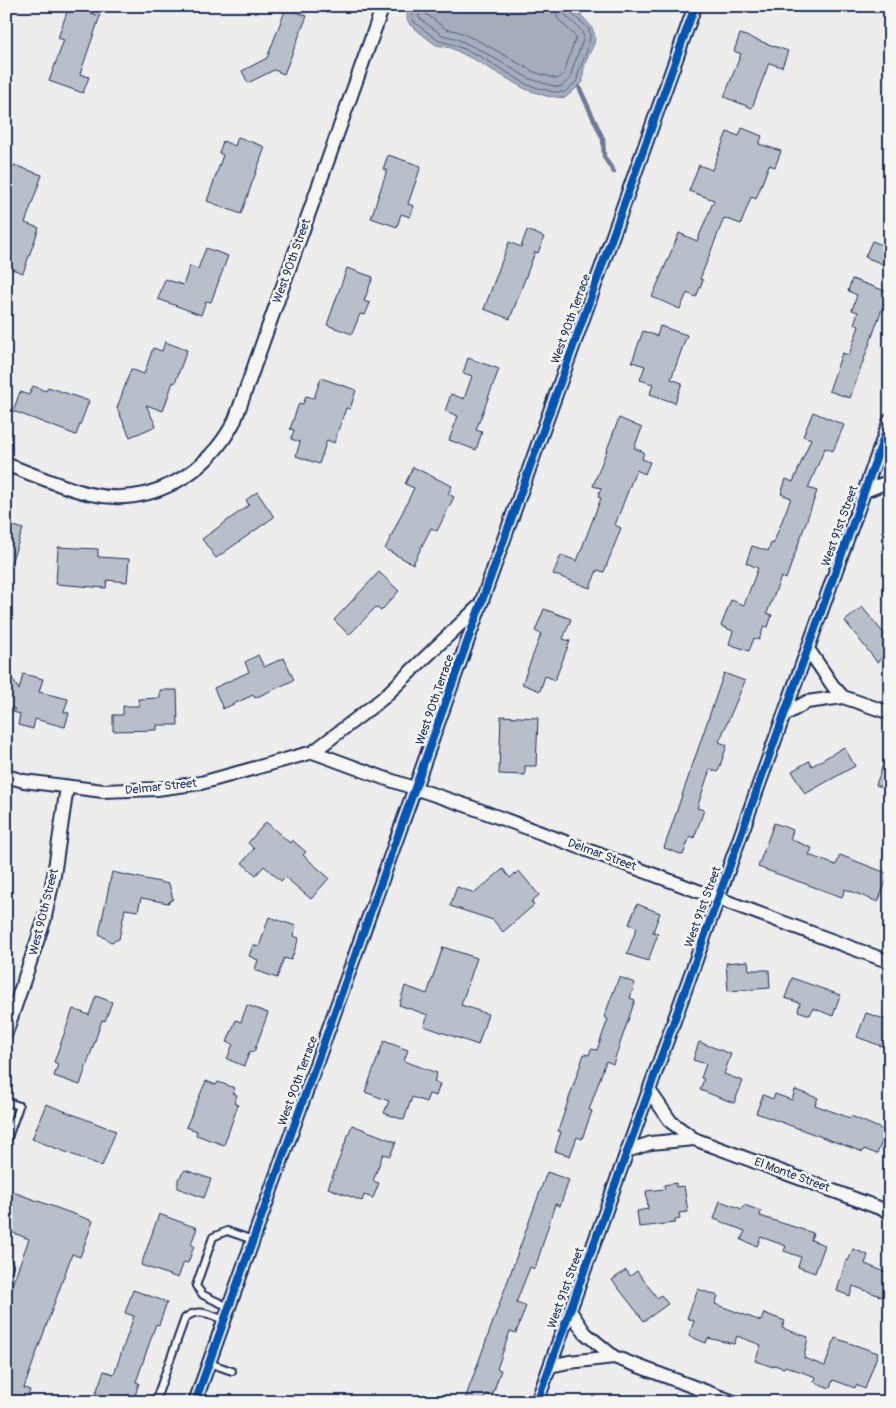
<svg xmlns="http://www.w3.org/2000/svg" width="896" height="1408" viewBox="0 0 896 1408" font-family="Pangolin,sans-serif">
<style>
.water{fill:#a5acbc;stroke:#6e7a96}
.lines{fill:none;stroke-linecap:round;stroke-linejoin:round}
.shore{stroke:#526184;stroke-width:1}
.stream{stroke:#6e7a96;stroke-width:4.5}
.building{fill:#b9bfc8;stroke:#1b2f5e}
.service-casing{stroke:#1b2f5e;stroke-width:10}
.minor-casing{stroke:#1b2f5e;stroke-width:16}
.service{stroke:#f6f6f2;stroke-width:6}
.minor{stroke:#f6f6f2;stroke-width:12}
.cycleway-casing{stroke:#f6f6f2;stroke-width:11}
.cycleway{stroke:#0057b8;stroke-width:8}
.labels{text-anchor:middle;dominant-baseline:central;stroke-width:5;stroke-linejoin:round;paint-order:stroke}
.street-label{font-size:12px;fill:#1b2f5e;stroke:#f6f6f2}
</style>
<rect width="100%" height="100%" fill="#edeeec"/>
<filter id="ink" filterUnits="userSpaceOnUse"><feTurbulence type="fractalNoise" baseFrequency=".02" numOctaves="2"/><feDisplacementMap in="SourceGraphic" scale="10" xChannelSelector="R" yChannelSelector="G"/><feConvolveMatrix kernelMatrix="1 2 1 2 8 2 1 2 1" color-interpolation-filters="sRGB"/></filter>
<g filter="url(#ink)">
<path class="water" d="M408 6H571C618 46 581 42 583 82L565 98 546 96 525 89 475 60 451 48 436 45 410 25 407 19Z"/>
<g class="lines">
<path class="shore" d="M412 6V17L414 22 439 41 452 44 478 55 528 85 553 92H565L577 81C578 66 594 43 589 30 584 21 570 17 569 6
M419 6V18L442 35 455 38 480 50 530 79 557 87 562 86 571 78 572 70 584 37C580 23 563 20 562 6
M426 6V14L446 29 457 31 483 43 534 72 557 79 563 75 576 37 558 19 555 6"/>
<path class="stream" d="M579 87 603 139 604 157 614 172"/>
</g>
<path class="building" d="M69 6 100 16 80 74 89 77 83 93 49 81 64 40 58 38Z
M286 8 307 16 284 74 274 70 248 83 242 71 267 58Z
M740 34 788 51 782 67 769 63 752 108 724 97 741 54 734 51Z
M742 128 762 136 759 144 781 151 775 167 769 165 756 199 751 197 741 224 724 218 700 279 703 280 696 297 687 293 680 309 652 297 679 233 697 241 714 200 689 191 699 165 712 170 727 132 739 136Z
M238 137 265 147 241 214 207 201 223 155 219 153 223 141 235 146Z
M388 155 421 166 408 204 414 206 410 217 401 214 397 227 371 218 387 170 383 169Z
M14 165 42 175 25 223 39 228 23 273 6 267V186Z
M527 230 544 237 538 253 535 252 510 319 484 309 509 242 521 247Z
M872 241 890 248V267L865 257Z
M206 248 228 256 211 302 206 301 201 315 158 299 165 279 183 285 190 266 198 269Z
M347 268 373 277 364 301 370 303 365 315 360 314 352 334 327 325Z
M852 279 888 292 850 398 829 391 842 353 849 355 859 326 854 324 858 312 852 310 857 295 848 291Z
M660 326 687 335 671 379 682 383 675 403 650 394 653 384 640 380 645 366 632 362 643 331 657 336Z
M165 342 187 350 175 383 173 382 163 411 146 405 156 426 130 437 117 408 131 369 144 374 153 348 162 351Z
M468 358 499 369 476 430 482 432 476 450 449 440 458 416 445 411 451 394 464 399 472 376 463 373Z
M321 378 356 390 350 409 346 408 334 443 327 440 319 464 296 456 300 442 291 439 294 430 290 429 299 403 303 404 306 396 314 398Z
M33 386 46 391 48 387 89 401 76 435 13 411 20 392 29 395Z
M813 412 844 425 833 451 825 448 808 488 817 491 786 579 781 577 767 613 772 615 768 627 764 626 759 640 754 638 749 651 729 644 733 631 721 626 731 600 744 605 758 568 746 563 752 546 768 551 771 543 773 544 791 498 781 494 786 479 793 482 811 439 803 436Z
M619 418 642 428 634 448 644 452 642 459 650 462 645 474 636 470 615 525 621 528 604 572 597 570 590 588 553 574 561 555 577 561 601 498 598 497 601 488 593 486Z
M413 467 452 486 448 494 454 497 437 531 431 528 413 564 385 549 414 488 405 484Z
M257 492 274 517 216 558 202 539 249 505 246 500Z
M6 523 23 529 8 571 6 570Z
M58 547 98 549V557L129 559 127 582 107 580 106 588 56 584Z
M379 572 399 591 381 611 376 607 349 635 334 620Z
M862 607 890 641V651L877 662 845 621Z
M544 609 571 619 563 639 570 641 555 680 545 676 540 691 522 684 541 634 535 631Z
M258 655 264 667 284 658 294 680 255 698 253 695 223 709 214 688 249 672 245 662Z
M6 668 19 690 23 674 43 679 39 692 68 699 64 712 69 713 65 727 35 719 33 729 18 725 20 714 13 712 15 709 6 706Z
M724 673 745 681 719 742 727 745 718 772 710 769 697 808 704 810 694 838 690 836 683 855 664 848Z
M160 690H177L178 725H157V730L113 731V715H123V706H139L138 699 160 698Z
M501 716 538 718 536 766H525V775L499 774Z
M844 747 855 766 805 794 792 771 809 761 812 766Z
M888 750 890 751V790L876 785Z
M266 822 290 843 292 840 306 852 303 855 329 878 311 899 285 877 281 881 264 866 256 875 242 863 254 849 248 843Z
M774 823 793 830 790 839 812 848 809 855 836 865 840 855 889 874 878 902 845 889 842 897 758 867Z
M503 869 510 878 519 871 539 895 531 902 534 905 503 932 493 920 450 906 457 887 475 893Z
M112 872 169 884 173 899 168 903 141 898 138 911 125 909 119 939 111 942 99 934Z
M637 904 660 913 653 932 658 934 648 961 627 954 637 927 629 924Z
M269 917 296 926 293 936 299 938 291 960 284 958 277 978 255 970 258 960 249 956 253 945 259 947Z
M443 947 477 958 461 1005 488 1014 478 1045 424 1026 428 1015 399 1005 405 986 427 994Z
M748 961 749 970H769L770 988 728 991 726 963Z
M619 977 635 983 630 998 635 1000 613 1064 606 1061 589 1110 592 1111 582 1139 577 1137 570 1156 555 1151 561 1132 558 1131 584 1054 589 1055 591 1049 597 1050 608 1019 604 1017Z
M792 978 840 995 833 1016 813 1008 810 1015 798 1011 800 1003 785 998Z
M96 996 112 1002 105 1021 102 1020 80 1085 54 1076 58 1064 54 1062 73 1009 89 1015Z
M247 1005 268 1013 254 1052 250 1051 244 1066 227 1059 233 1044 227 1042 236 1020 241 1022Z
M866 1013 890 1021V1044L886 1043 884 1047 857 1037Z
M384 1041 408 1050 404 1061 437 1073 434 1082 440 1084 436 1096 429 1094 426 1102 412 1097 404 1120 384 1113 389 1101 365 1092Z
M699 1042 731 1054 724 1074 743 1081 734 1103 700 1090 704 1079 701 1078 706 1064 693 1060Z
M206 1081 216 1085 218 1082 235 1088 233 1093 237 1095 234 1103 238 1105 224 1145 196 1135 197 1131 186 1127Z
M795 1090 818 1098 815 1105 850 1118 851 1116 886 1131 877 1154 864 1149 863 1152 756 1113 763 1095 773 1099 775 1094 792 1100Z
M46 1104 116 1131 102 1166 32 1139Z
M352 1125 396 1142 390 1156 383 1154 373 1181 379 1183 373 1198 364 1195 362 1201 328 1188Z
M185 1170 211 1179 204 1198 178 1188V1179Z
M547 1172 569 1180 560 1206 555 1204 535 1269 530 1267 516 1303 526 1306 516 1333 510 1331 497 1369 501 1370 492 1396 486 1394 483 1402H464Z
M676 1183V1187L684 1186 688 1212 679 1213 680 1219 675 1220V1223L639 1227 637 1211 648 1209 646 1191 665 1189 664 1185Z
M13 1192 93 1221 80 1257 72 1254 24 1388 30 1390 26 1402H6V1301L29 1239 6 1230V1210Z
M720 1201 742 1209 744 1205 761 1211 760 1216 813 1233 811 1240 825 1245 815 1273 798 1267 801 1257 784 1251 786 1246 761 1237 757 1246 741 1240 745 1231 714 1219Z
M159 1214 197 1228 191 1244 194 1246 188 1263 184 1262 178 1278 141 1265Z
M853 1249 868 1255 865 1264 890 1274 883 1297 853 1286 850 1296 837 1291 846 1260 848 1261Z
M626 1270 630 1276 637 1271 657 1298 661 1295 668 1304 644 1321 612 1280Z
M698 1289 718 1296 715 1304 761 1321 764 1313 785 1321 782 1328 808 1337 804 1358 825 1366 835 1338 878 1353 865 1389 856 1385 855 1388 833 1380 830 1388 814 1382 816 1377 785 1366 784 1368 774 1365 773 1367 755 1361 761 1345 737 1336 734 1344 708 1338 706 1343 689 1336 694 1321 687 1318Z
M133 1290 167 1302 159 1325 156 1324 136 1382 139 1383 133 1402H103L94 1398 104 1371 114 1374 134 1316 125 1313Z"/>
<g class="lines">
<g class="service-casing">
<path id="service" d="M6 1101 19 1106 6 1143
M6 1258 9 1266 6 1273
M229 1307 203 1295 196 1286 213 1237 227 1231 253 1240
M209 1363 232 1371
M155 1402 185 1318C198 1307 210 1315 224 1320"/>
</g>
<g class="minor-casing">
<path id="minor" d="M6 464C34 475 61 487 90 494 151 508 208 473 235 420L383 6
M865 491 890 481
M808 649 833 686 843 697 890 713
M784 715 807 702 843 697
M313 752 381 777 468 806 890 962
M6 776 24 781 103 791 157 789 201 783 313 752 382 699 478 607
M6 1033 44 921 54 875 67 787
M649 1090 671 1122 694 1139 890 1212
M627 1151 651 1143 694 1139
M570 1311 585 1333 614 1357 734 1402
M550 1366 569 1362 614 1357
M195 1402 695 6
M537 1402 890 420"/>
</g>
<use href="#service" class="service"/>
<use href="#minor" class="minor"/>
<g class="cycleway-casing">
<path id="cycleway" d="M195 1402 695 6
M537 1402 890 420"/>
</g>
<use href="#cycleway" class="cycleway"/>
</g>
</g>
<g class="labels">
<g class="street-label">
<text transform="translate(292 261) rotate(-70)">West 90th Street</text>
<text transform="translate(571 319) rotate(-70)">West 90th Terrace</text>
<text transform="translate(840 526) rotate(-70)">West 91st Street</text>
<text transform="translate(435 700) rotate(-71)">West 90th Terrace</text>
<text transform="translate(161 787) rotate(-6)">Delmar Street</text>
<text transform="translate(602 855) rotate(20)">Delmar Street</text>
<text transform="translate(703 907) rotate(-70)">West 91st Street</text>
<text transform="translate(44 912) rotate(-76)">West 90th Street</text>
<text transform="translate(298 1081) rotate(-70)">West 90th Terrace</text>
<text transform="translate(792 1175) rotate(20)">El Monte Street</text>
<text transform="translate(566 1288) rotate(-70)">West 91st Street</text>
</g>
</g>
<rect width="896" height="1408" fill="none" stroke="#f6f6f2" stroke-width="25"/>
<rect x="12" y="12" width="871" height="1383" fill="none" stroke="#1b2f5e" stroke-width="2" filter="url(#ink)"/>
</svg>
